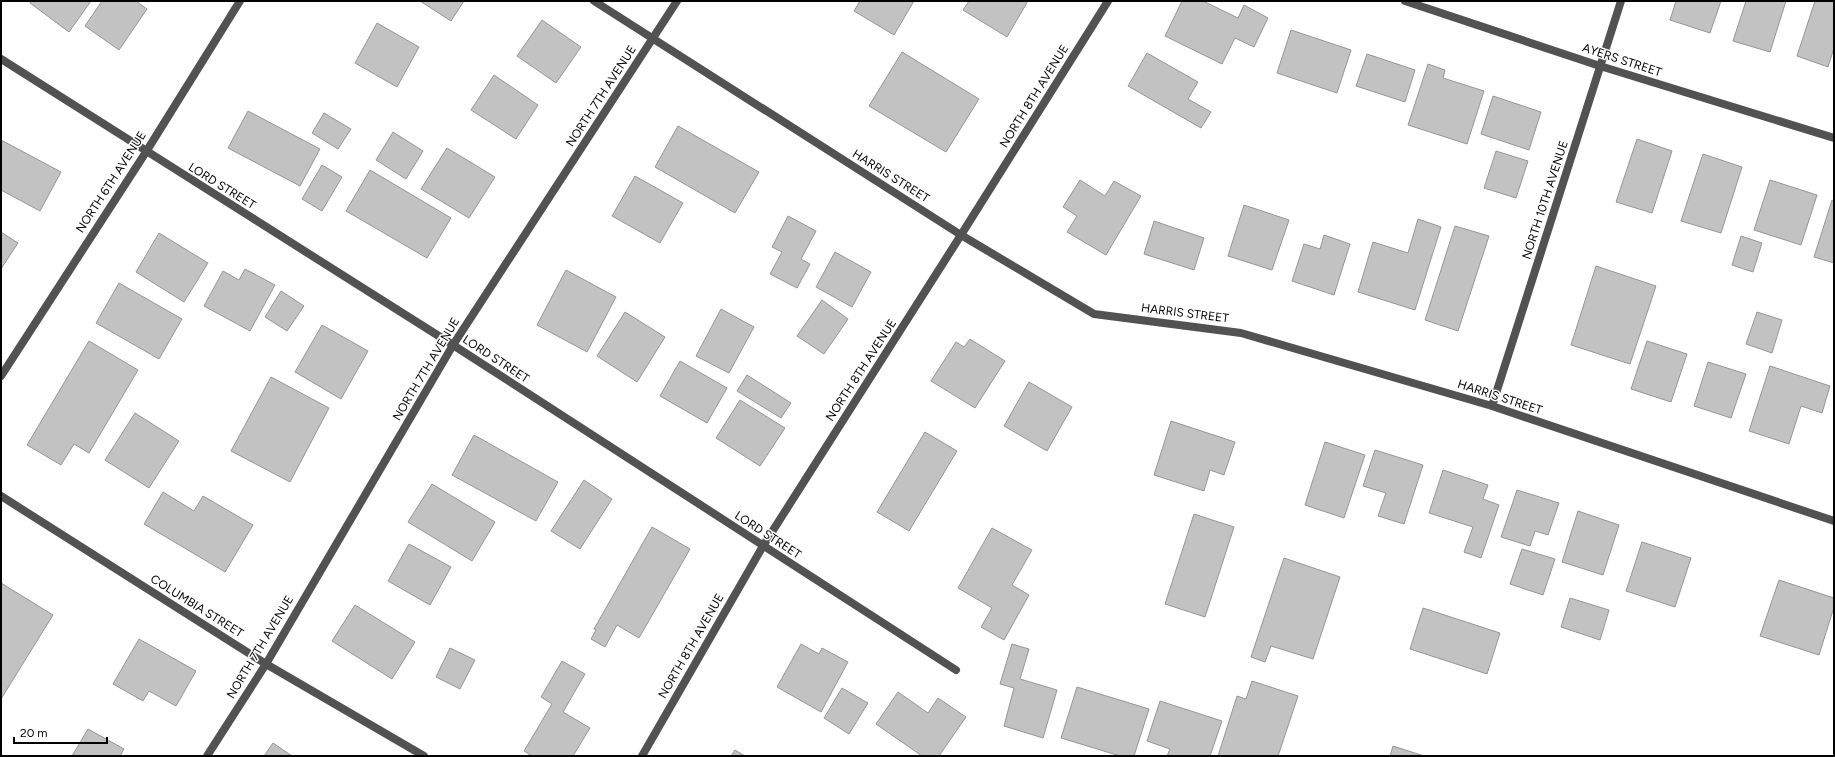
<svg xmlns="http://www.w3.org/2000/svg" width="1835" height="757" viewBox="0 0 1835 757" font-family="Figtree,sans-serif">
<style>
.building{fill:#c2c2c2;stroke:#969696}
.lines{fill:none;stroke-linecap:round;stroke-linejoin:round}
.minor{stroke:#525252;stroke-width:8}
.tertiary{stroke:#525252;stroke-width:8}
.labels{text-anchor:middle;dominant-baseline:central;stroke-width:3;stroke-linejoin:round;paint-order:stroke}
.street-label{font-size:12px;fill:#000;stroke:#fff}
</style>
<rect width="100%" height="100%" fill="#fff"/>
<path class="building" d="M31 1H91L69 32 30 3Z
M102 1H136L147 9 119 50 85 26Z
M420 1H464L451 21Z
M860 1H914L894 35 854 11Z
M969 1H1028L1007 37 963 10Z
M1182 1H1203L1238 18 1244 5 1268 18 1254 47 1235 38 1222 64 1165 36Z
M1676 1H1721L1710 33 1670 20Z
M1746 1H1786L1770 52 1733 41Z
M1815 1H1834V48L1828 67 1797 56Z
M542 20 581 47 556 83 517 56Z
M377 23 419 47 397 87 355 63Z
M1291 30 1351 50 1337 93 1277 73Z
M902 52 979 99 946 152 869 106Z
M1147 53 1198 82 1188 99 1211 112 1201 128 1128 86Z
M1367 54 1415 70 1405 102 1356 86Z
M1428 64 1445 70 1443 78 1484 91 1467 144 1408 125Z
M494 75 538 105 516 139 471 110Z
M1493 96 1541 112 1529 150 1481 134Z
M248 111 320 149 300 186 228 148Z
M324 113 351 129 338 149 312 133Z
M678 126 759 172 735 213 655 167Z
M393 132 423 151 406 179 376 160Z
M1637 139 1672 151 1652 213 1616 202Z
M1 140 61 172 40 211 1 190Z
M447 148 495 177 469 218 421 189Z
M1496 151 1528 161 1516 198 1484 188Z
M1703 154 1742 167 1721 233 1681 221Z
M322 165 342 177 322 211 302 199Z
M370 170 451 218 427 258 346 211Z
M635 176 683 203 660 243 612 216Z
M1080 180 1105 196 1114 181 1141 196 1106 255 1067 232 1077 216 1063 207Z
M1770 180 1817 195 1801 245 1754 230Z
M1832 200 1834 201V263L1814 257Z
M1244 205 1289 220 1272 270 1228 256Z
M788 216 816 231 801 259 810 264 797 288 770 274 782 252 772 247Z
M1418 219 1441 227 1415 310 1358 292 1373 242 1408 253Z
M1154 221 1204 238 1194 270 1144 254Z
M1455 226 1489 236 1458 331 1425 320Z
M1 232 18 243 1 269Z
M159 233 208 263 184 302 136 272Z
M1324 235 1350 244 1334 295 1292 281 1304 244 1320 249Z
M1741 236 1762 243 1753 272 1732 265Z
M835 252 871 272 852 307 816 287Z
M1596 266 1656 286 1630 364 1571 345Z
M245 269 275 285 250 331 204 306 223 271 239 280Z
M566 270 616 297 587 352 537 325Z
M119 283 182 319 159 359 96 323Z
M281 291 304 306 287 331 265 317Z
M822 300 848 319 824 354 797 336Z
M721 309 754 327 729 373 696 356Z
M625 312 665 337 637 382 597 356Z
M1757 312 1782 320 1772 353 1746 344Z
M322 325 368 351 341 399 295 372Z
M970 339 1005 361 975 408 931 381 956 342 964 347Z
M89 341 138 370 89 453 74 444 61 465 27 445Z
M1647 341 1687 354 1671 402 1631 389Z
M680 361 727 388 707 423 660 396Z
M1708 362 1746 374 1731 418 1694 406Z
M1770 366 1830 386 1822 413 1801 406 1789 444 1749 431Z
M747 375 791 403 781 418 737 391Z
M271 377 329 408 290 482 231 451Z
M1029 382 1072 407 1047 451 1004 426Z
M740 400 785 428 760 466 716 438Z
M135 413 179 441 149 488 105 460Z
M1171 421 1235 442 1224 475 1210 470 1204 491 1154 475Z
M925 432 957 451 909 531 877 512Z
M474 435 558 482 536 521 452 475Z
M1325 442 1365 455 1344 518 1305 505Z
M1375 450 1423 465 1404 524 1378 516 1386 493 1363 486Z
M1443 470 1488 485 1483 499 1499 505 1481 558 1464 552 1473 527 1429 513Z
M584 480 612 499 580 549 551 531Z
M432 484 495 522 472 561 408 522Z
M1517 490 1559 503 1548 535 1535 531 1530 546 1501 537Z
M163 492 194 511 203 496 253 525 225 572 144 524Z
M1578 511 1619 525 1603 575 1562 562Z
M1194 514 1234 527 1205 617 1165 604Z
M652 527 690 549 639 638 617 625 605 647 591 639 596 630 594 629Z
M992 528 1032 550 1012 585 1029 595 1004 640 981 627 992 608 958 588Z
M1642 542 1691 558 1675 607 1626 591Z
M409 544 451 567 430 605 388 581Z
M1522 549 1555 559 1543 595 1510 584Z
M1284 558 1340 577 1313 659 1271 646 1265 662 1251 657Z
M1779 580 1834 598V607L1819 655 1760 636Z
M1 583 53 615 1 699Z
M1570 598 1609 610 1600 640 1561 627Z
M355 605 415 642 392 679 332 641Z
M1423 608 1500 633 1487 674 1410 649Z
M139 639 196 671 176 706 149 691 143 701 113 684Z
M801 644 819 654 822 648 848 662 821 712 777 687Z
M1012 644 1029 649 1020 679 1057 690 1043 738 1004 726 1014 688 1000 684Z
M450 648 475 660 460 689 436 677Z
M562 661 585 674 563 712 590 728 573 756H532L524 751 552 704 541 697Z
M1252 681 1298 696 1278 756H1218L1237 696 1246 699Z
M1077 687 1149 709 1134 756H1120L1061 738Z
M842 688 868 703 849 734 824 718Z
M898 692 928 713 938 698 966 717 939 756H922L876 724Z
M1160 701 1222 721 1210 756H1167L1170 749 1147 741Z
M88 729 124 749 120 756H72Z
M273 743 292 756H264Z
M1393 746 1424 756H1390Z
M735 750 745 756H731Z"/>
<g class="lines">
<path class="minor" d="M594 1 961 235 1094 314 1241 333 1492 406 1834 521
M1405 1 1600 66 1834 138
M1 59 453 345 956 670
M1 376 146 152 240 1
M1492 406 1621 1
M1 496 266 664 424 756
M642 756 763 546 961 235 1108 1"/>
<path class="tertiary" d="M207 756 266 664 453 345 677 1"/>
</g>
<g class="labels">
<g class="street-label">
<text transform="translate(1622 60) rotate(18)">AYERS STREET</text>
<text transform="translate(601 96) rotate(-57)">NORTH 7TH AVENUE</text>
<text transform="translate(1034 96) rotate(-58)">NORTH 8TH AVENUE</text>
<text transform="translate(891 176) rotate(32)">HARRIS STREET</text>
<text transform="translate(111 182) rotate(-57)">NORTH 6TH AVENUE</text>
<text transform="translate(222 186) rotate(32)">LORD STREET</text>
<text transform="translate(1545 200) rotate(-72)">NORTH 10TH AVENUE</text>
<text transform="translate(1185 313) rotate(7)">HARRIS STREET</text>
<text transform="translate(496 359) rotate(33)">LORD STREET</text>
<text transform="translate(426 369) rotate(-59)">NORTH 7TH AVENUE</text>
<text transform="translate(861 370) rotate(-57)">NORTH 8TH AVENUE</text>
<text transform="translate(1500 397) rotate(18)">HARRIS STREET</text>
<text transform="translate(768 535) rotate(33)">LORD STREET</text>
<text transform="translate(197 606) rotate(32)">COLUMBIA STREET</text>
<text transform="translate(691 646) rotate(-60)">NORTH 8TH AVENUE</text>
<text transform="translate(260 647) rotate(-59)">NORTH 7TH AVENUE</text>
</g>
</g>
<rect width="1835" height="757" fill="none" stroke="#000000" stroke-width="4"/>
<path d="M14 737v6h93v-6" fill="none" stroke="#000000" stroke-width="2"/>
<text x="20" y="737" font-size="12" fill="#000000" stroke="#ffffff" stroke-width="3" paint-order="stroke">20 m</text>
</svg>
